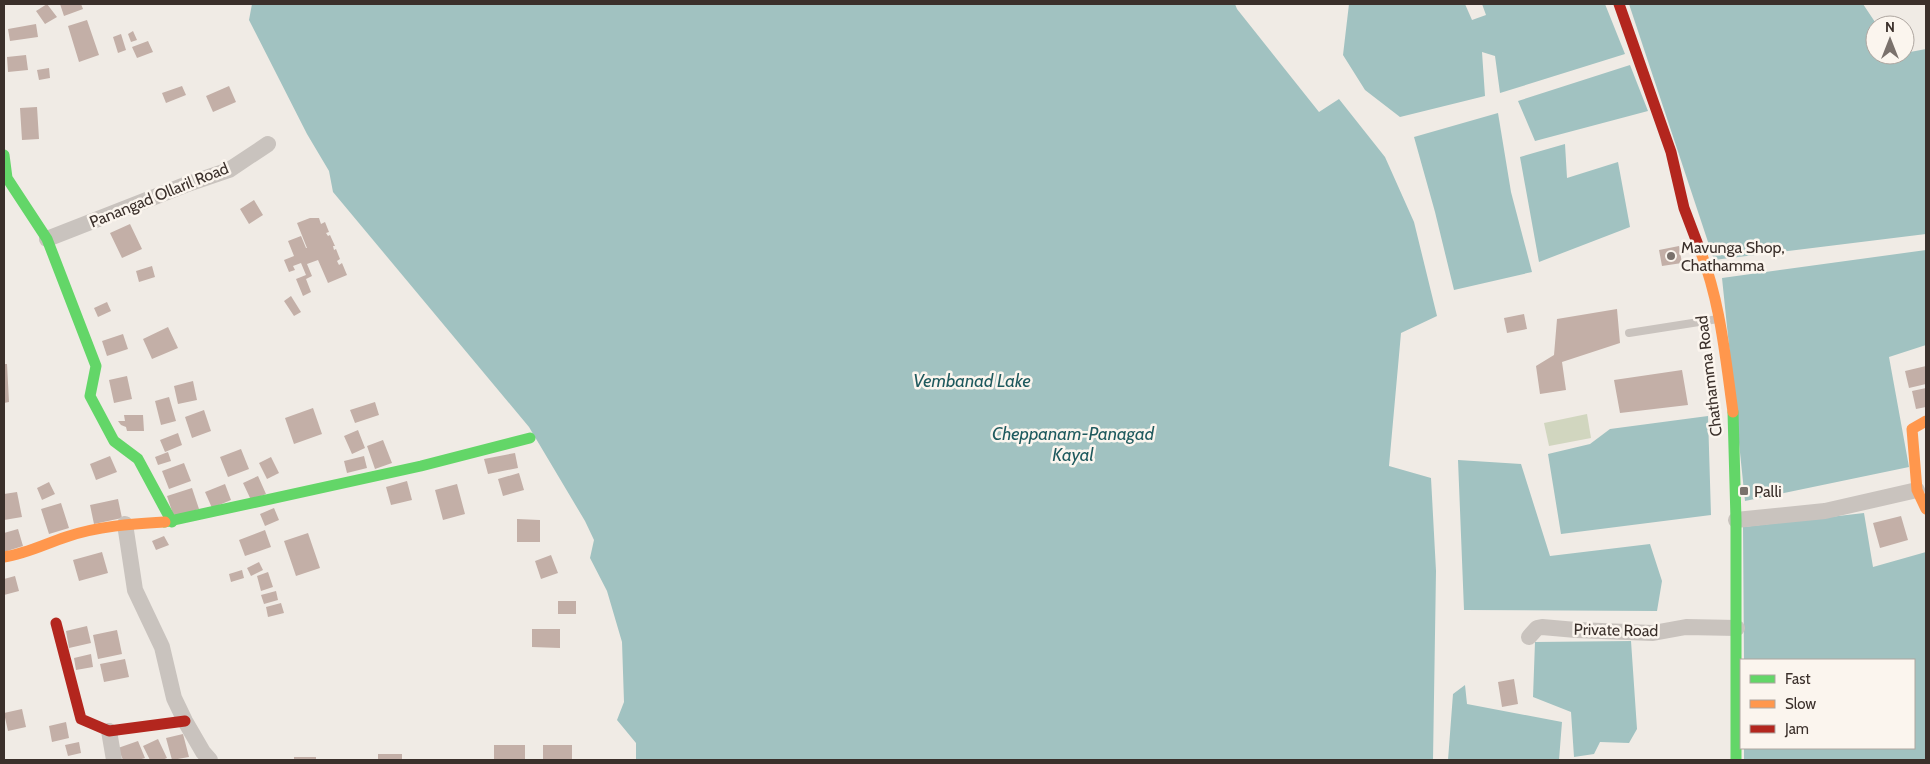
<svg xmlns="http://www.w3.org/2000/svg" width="1930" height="764" viewBox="0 0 1930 764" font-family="Cabin,sans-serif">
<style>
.green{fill:#d1d6bf}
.water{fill:#a1c2c1}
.building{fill:#c3afa7}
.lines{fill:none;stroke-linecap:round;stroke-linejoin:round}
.lane{stroke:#c9c3be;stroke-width:8}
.street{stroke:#c9c3be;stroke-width:16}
.fast{stroke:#63d668;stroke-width:11}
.slow{stroke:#ff974d;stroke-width:11}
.jam{stroke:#b3261e;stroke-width:11}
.poi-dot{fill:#7a716c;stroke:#fbf5ee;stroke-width:2}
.labels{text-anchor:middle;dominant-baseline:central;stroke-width:5;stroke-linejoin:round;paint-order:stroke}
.street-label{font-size:16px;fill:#3b302b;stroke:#fbf5ee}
.poi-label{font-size:16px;fill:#3b302b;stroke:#fbf5ee;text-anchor:start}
.water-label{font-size:18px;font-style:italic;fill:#1f5a5e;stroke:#fbf5ee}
</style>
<rect width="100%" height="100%" fill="#f0ebe5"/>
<path class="green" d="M1587 414 1591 438 1549 446 1544 423Z"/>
<path class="water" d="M252 4H1235L1237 9 1319 112 1339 99 1385 157 1414 222 1437 316 1401 333 1389 466 1431 478 1436 571 1433 760H636V743L617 720 624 702 622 642 607 591 590 558 594 540 585 521 529 427 333 192 329 171 307 134 249 20Z
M1349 4H1465L1472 20 1486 15 1482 4H1605L1625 54 1500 93 1495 56 1482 52 1485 96 1400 117 1365 90 1343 55Z
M1629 4H1863L1877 25H1875V55H1905V53L1926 49V234L1714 260Z
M1630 65 1648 111 1535 141 1518 101Z
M1498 113 1511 192 1532 272 1454 290 1435 212 1414 137Z
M1565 144 1567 178 1618 162 1630 227 1539 262 1520 157Z
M1926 250V345L1889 357 1909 467 1745 501 1722 278Z
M1708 416 1711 515 1561 534 1548 454 1590 444 1610 429Z
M1458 460 1521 464 1550 556 1650 544 1662 581 1657 611 1464 610Z
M1864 513 1873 567 1926 552V760H1744V748H1914V660H1744L1743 527Z
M1631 641 1637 729 1629 743 1600 742 1594 754 1574 757 1571 712 1533 697 1535 642Z
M1465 685 1467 704 1562 722 1559 760H1448L1453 694Z"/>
<path class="building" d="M47 4 57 17 45 24 36 11Z
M60 4H81L83 9 64 16Z
M87 20 99 55 79 62 68 26Z
M36 24 38 37 10 41 8 29Z
M133 31 137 40 131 42 128 34Z
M121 34 126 50 118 53 113 37Z
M148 41 153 52 137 58 132 47Z
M26 55 28 70 8 72 7 57Z
M49 68 50 78 39 80 37 70Z
M182 86 186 95 166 103 162 93Z
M229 86 236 102 213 112 206 96Z
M37 107 39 139 22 140 20 108Z
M254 200 263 215 249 224 240 209Z
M310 218H319L321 224 325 222 329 232 326 233 328 236 330 235 335 246H333L334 250 336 249 340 259 337 261 339 265 342 263 347 275 328 283 318 260 307 264 312 276 306 279 311 292 303 296 296 279 306 275 301 263 293 266 295 270 289 272 284 260 294 256 288 241 301 236 306 248H307L297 223Z
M130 224 142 249 122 258 110 233Z
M1679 246 1682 263 1662 266 1659 250Z
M152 266 155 277 139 282 136 271Z
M291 296 301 312 294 316 284 301Z
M107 302 111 311 98 317 94 308Z
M1617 309 1620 343 1562 362 1566 390 1540 394 1536 366 1554 355 1557 319Z
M1524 314 1527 329 1507 333 1504 318Z
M168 327 178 348 152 359 143 339Z
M123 334 128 349 107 356 102 341Z
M4 364H7L9 402 4 403Z
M1926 366V384L1909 388 1905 371Z
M1682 370 1688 405 1620 413 1614 380Z
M127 376 132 399 114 403 109 380Z
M193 381 197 400 178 404 174 386Z
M1926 388V407L1916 409 1912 391Z
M169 397 176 421 161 425 155 401Z
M375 402 379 415 355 423 350 410Z
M313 408 322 434 294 444 285 418Z
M204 410 211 431 192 438 185 417Z
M124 415H143L144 431H127L126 427 121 425 118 421H125Z
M358 430 365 448 352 454 344 436Z
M178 433 182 445 165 452 160 440Z
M383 440 392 463 375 469 367 446Z
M241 449 249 469 228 477 220 457Z
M168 452 171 461 158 465 155 457Z
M515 453 518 468 488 474 484 459Z
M110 456 117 472 96 480 90 464Z
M364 456 367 468 347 473 344 461Z
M271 457 279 473 267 479 259 463Z
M184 463 191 481 169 489 162 471Z
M519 473 524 490 503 496 498 479Z
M258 476 266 494 251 500 243 483Z
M407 481 412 500 391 505 386 487Z
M49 482 55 494 42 500 37 488Z
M225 484 231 500 212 508 205 492Z
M457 484 465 514 443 520 435 490Z
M192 488 199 509 174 517 167 496Z
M17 492 22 517 4 520V494Z
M118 499 122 518 94 524 90 505Z
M61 503 69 528 49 534 41 509Z
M274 508 279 520 265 526 260 514Z
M1901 516 1908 540 1880 548 1873 523Z
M517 519 540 520V542H517Z
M18 529 23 546 4 552V533Z
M265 530 271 547 245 556 239 540Z
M308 533 320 568 296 576 284 541Z
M164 536 169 545 156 550 152 541Z
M102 552 108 573 79 581 73 560Z
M551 555 558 573 541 579 535 561Z
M259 562 263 570 251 576 247 568Z
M242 570 244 578 231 582 229 574Z
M268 572 273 587 261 591 257 576Z
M15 576 19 591 4 595V579Z
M276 591 278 600 264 604 261 595Z
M558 601H576V614H558Z
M281 603 284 613 268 617 266 607Z
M87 626 91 643 69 648 66 631Z
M532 629H560V648L532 647Z
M117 630 122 654 98 659 93 635Z
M91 654 93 667 76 670 74 658Z
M125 659 129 677 104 682 100 664Z
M1514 679 1518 704 1502 707 1498 682Z
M22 709 26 727 8 731 4 713Z
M66 722 69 738 52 742 49 726Z
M183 734 189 757 172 760 166 738Z
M158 739 167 758 162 760H150L143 746Z
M138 741 145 758 138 760H123L118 748Z
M79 742 81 753 68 756 65 745Z
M494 745H525V760H494Z
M543 745H572V760H543Z
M378 754H402V760H378Z
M294 757H316V760H294Z"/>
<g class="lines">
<path class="lane" d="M1629 333 1718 319"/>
<path class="street" d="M47 239 185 185 229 170 268 144
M1736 520 1825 511 1917 490
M125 524 135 590 162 647 174 698 185 721 203 752 210 760
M1529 637 1537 628 1542 627 1576 630 1653 633 1686 627 1737 628
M109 731 114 760"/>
<path class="fast" d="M4 155 7 178 47 239 96 366 90 396 114 441 138 459 172 522
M1733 412 1736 520V760
M165 522 421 466 530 438"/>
<path class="slow" d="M1698 245C1720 298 1725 355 1733 412
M1926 421 1912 429 1917 490 1926 509
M4 557C26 554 45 544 66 537 98 526 132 524 165 522"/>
<path class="jam" d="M1619 4 1671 152 1684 208 1698 245
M56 623 81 719 109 731 185 721"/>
</g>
<g class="poi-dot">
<circle cx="1671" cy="256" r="5"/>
<rect x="1739" y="486" width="10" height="10" rx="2.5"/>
</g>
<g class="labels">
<g class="street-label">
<text transform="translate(159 195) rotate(-22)">Panangad Ollaril Road</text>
<text transform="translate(1709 376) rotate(-97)">Chathamma Road</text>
<text transform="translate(1616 630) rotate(1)">Private Road</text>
</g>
<g class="poi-label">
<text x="1681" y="247">Mavunga Shop,<tspan x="1681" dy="18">Chathamma</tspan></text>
<text x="1754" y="491">Palli</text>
</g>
<g class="water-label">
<text x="972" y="381">Vembanad Lake</text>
<text x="1073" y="434">Cheppanam-Panagad<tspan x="1073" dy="21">Kayal</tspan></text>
</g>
</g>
<rect width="1930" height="764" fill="none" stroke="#3b302b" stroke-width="10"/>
<rect x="1740" y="659" width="175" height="90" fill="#fbf5ee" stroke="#aea6a0"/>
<rect x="1750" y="675" width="25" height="8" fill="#63d668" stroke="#aea6a0"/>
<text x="1785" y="684" font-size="15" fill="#3b302b">Fast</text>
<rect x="1750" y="700" width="25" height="8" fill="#ff974d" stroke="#aea6a0"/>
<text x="1785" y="709" font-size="15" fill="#3b302b">Slow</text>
<rect x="1750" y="725" width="25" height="8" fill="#b3261e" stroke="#aea6a0"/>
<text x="1785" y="734" font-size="15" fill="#3b302b">Jam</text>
<g transform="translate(1890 40)"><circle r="24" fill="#fbf5ee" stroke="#aea6a0"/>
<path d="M0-4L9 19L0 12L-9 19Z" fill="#7a716c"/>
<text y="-8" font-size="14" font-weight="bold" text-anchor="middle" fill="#3b302b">N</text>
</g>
</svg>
